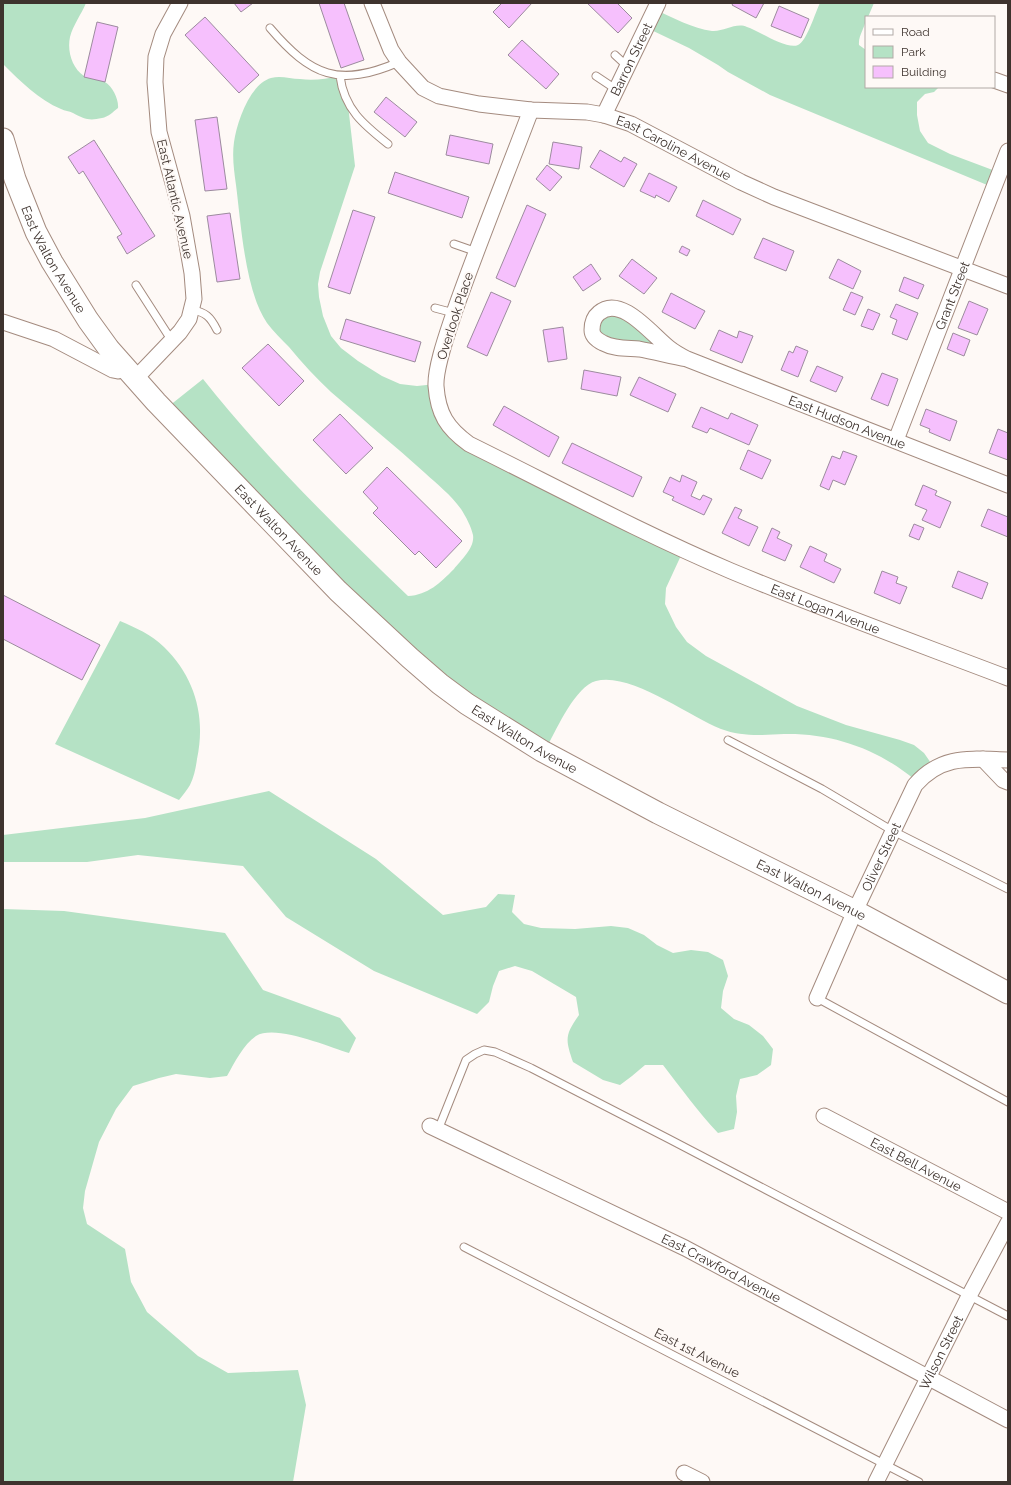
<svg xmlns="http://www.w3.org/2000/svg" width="1011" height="1485" viewBox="0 0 1011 1485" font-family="Raleway,sans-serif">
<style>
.green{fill:#b5e2c5}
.building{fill:#f6c0fd;stroke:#9c8b9e}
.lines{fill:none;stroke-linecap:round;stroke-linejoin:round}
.service-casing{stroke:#a48b7f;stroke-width:9}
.minor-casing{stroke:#a48b7f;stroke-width:17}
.secondary-casing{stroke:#a48b7f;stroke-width:23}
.service{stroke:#fff;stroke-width:7}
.minor{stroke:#fff;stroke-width:15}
.secondary{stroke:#fff;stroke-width:21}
.labels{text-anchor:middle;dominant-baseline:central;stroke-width:4;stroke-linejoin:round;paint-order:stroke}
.street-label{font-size:13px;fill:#3e332e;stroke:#fef9f6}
</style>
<rect width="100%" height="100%" fill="#fef9f6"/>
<path class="green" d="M3 3H86C81 15 73 25 70 37 67 51 72 68 84 76 89 80 99 78 105 82 113 87 119 100 118 108 113 112 108 117 102 118 89 121 84 119 73 113 69 111 65 111 61 109 39 100 20 81 3 64Z
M820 3H874L868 17H866C866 27 858 35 859 45L866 50V87H939L934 92 925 94 917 102V115L920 131 928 143 950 154 998 172 992 187 770 95 728 72 718 65 689 48 647 28 655 10C673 17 693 29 712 31 724 32 736 22 747 27 759 31 787 50 798 45 807 41 815 13 820 3Z
M339 76 348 105 355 166 320 272 318 284 319 297 323 316 331 336 341 348 358 361 382 376 400 384 417 386 436 384 447 425 684 549 666 588 665 604 676 627 687 642 706 656 797 706 846 725 900 740 914 745 924 753 933 766 915 780C878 749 833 733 784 734 763 735 742 737 721 729 688 716 631 672 596 681 576 686 557 728 548 745L443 681 164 410 203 379C265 457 336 527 408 596 428 595 440 583 454 569 461 560 475 548 473 535 471 526 466 517 461 509 451 495 437 484 425 473 394 445 362 419 331 392 316 378 302 363 289 347 281 339 273 331 267 323 245 291 241 224 236 185 234 171 232 156 234 142 237 122 250 84 271 78 281 75 290 79 300 79 313 81 326 79 339 76Z
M612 308 670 349 614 347 592 324Z
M120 621C136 628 151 634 164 647 195 677 206 717 197 759 196 767 194 777 190 785 187 790 183 795 179 800L55 744Z
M269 791 376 859 443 915 486 907 498 894 515 895 512 912 524 924 541 928 575 929 611 926 628 928 644 935 657 945 673 953 691 950 708 952 723 960 728 976 723 991 721 1008 734 1019 749 1025 763 1036 773 1049 771 1065 757 1075 740 1079 736 1096 737 1112 734 1129 718 1133C698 1112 681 1088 663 1065H645L632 1076 620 1085 603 1080 573 1062C565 1039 565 1035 579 1015L576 997 532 971 515 966 499 971 493 986 489 1002 477 1014 374 971 286 917 243 866 138 855 87 862H3V835L145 818Z
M3 909 64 911 225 933 263 990 340 1018 356 1038 349 1053C328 1047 276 1024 256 1036 243 1045 235 1062 227 1076L210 1078 176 1074 159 1078 133 1086 116 1109 99 1142 85 1191 83 1208 87 1224 125 1249 131 1282 147 1312 198 1356 228 1373 298 1370 306 1405 293 1482H3Z"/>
<path class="building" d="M234 3H253L241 12Z
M319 3H344L364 60 341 68Z
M502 3H532L509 28 493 12Z
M587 3H617L632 18 618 33Z
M733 3H764L756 18 732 5Z
M779 6 809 19 801 38 771 26Z
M205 17 259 75 239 93 185 35Z
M97 22 118 27 105 82 84 77Z
M522 40 559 74 546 89 508 55Z
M386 97 417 122 405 137 374 112Z
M217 117 227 189 205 191 195 120Z
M450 135 493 144 489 164 446 155Z
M94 140 155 236 127 254 117 237 122 234 83 171 79 174 68 157Z
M553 142 582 147 579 169 549 164Z
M600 150 621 162 624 157 637 164 624 187 590 167Z
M547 165 562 177 550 191 536 179Z
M395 172 469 197 462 218 388 193Z
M649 173 677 187 669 202 656 195 655 198 640 191Z
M703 200 741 219 733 235 696 216Z
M527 205 546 214 515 287 496 278Z
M353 210 375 217 350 294 328 287Z
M230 213 240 279 217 282 207 216Z
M763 238 794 251 786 271 754 258Z
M682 246 690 250 687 256 679 252Z
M632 259 657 278 644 294 619 276Z
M838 259 861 271 853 289 829 278Z
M591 264 601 279 583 291 573 277Z
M904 277 924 285 918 299 899 291Z
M491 292 511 301 487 356 467 347Z
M851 292 863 297 855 315 843 310Z
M671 293 705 311 695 329 662 312Z
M969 301 988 309 977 335 958 328Z
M896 304 918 313 907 340 892 334 897 320 890 317Z
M868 309 880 314 873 330 861 326Z
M346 319 421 342 415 362 340 339Z
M563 327 567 359 548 362 543 330Z
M719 330 737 338 739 331 753 336 742 363 710 350Z
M953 333 970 340 964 356 947 349Z
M268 344 304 381 279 406 242 368Z
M796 346 808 351 798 377 781 370 789 351 793 353Z
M817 366 843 377 836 392 810 381Z
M584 370 621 377 617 396 581 389Z
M882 373 898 379 888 406 871 399Z
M639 377 676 394 668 412 630 395Z
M504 406 559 437 549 457 493 425Z
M701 407 728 419 731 413 758 425 749 445 710 428 707 433 692 427Z
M926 409 957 421 950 441 929 432 930 429 920 425Z
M340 414 373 448 346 474 313 440Z
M998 429 1008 433V460L989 453Z
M572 443 642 477 633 497 562 463Z
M748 450 771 460 762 479 740 469Z
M843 451 857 456 845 485 833 480 829 490 820 486 832 456 840 459Z
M387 467 462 541 436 568 419 551 415 555 373 513 378 508 363 492Z
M682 475 697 482 691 496 700 500 703 495 712 499 704 515 672 500 674 497 663 492 670 477 680 482Z
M923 485 937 491 935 495 951 502 940 528 922 520 927 510 915 505Z
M735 507 742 510 738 518 758 527 749 546 722 533Z
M988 509 1008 517V537L981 526Z
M914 524 924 528 919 540 909 536Z
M772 528 780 532 777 538 792 545 785 561 762 551Z
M810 546 827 554 824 561 841 569 834 583 800 567Z
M882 571 898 577 896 583 907 587 900 604 874 593Z
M958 571 988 583 982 599 952 587Z
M3 595 100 645 82 680 3 639Z"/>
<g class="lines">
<g class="service-casing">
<path id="service" d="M270 28C311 76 339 88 399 62
M615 55 628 67
M340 76C344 109 364 125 388 144
M596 76 617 90
M454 244 477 252
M136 285 172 341
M435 308 454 313
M191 309C206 313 210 316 217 330
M728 740 822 789 893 831 1008 889
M817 998 1008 1102
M438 1130 466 1060 475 1054 484 1050 495 1052 531 1068 669 1139 1008 1316
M464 1247 919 1482"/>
</g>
<g class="minor-casing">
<g id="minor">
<path id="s1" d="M372 3 391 50 399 62 423 88 439 96 479 104 531 110 587 112 604 115 631 124 741 182 774 197 1008 286"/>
<path d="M994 80 1008 85"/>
<path id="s2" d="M531 110C506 176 479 242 455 310 449 329 435 366 436 386 438 414 447 428 469 444 556 487 642 533 731 571 822 609 916 643 1008 678"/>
<path id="s3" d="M604 115 658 3"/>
<path d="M3 322 54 339 113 370 118 371 126 368"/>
<path id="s4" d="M687 359C671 356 655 352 639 349 627 348 614 349 603 343 597 340 592 336 592 330 592 324 594 317 599 313 621 294 652 335 669 348 674 352 681 356 687 359L1008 485"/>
<path d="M135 379 180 332 189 319 194 299 192 273 182 216 159 132 155 82 156 57 163 34 180 3"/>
<path id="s5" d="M896 440 1008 151"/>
<path d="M983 759 1003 780 1008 782"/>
<path id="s6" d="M817 998 855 911 915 785C942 754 970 759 1008 760"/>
<path id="s7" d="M824 1116 1008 1212"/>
<path id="s8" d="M430 1126 685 1248 1008 1420"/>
<path d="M684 1473 702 1482"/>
<path id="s9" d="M876 1482 969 1296 1008 1223"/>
</g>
</g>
<g class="secondary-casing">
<g id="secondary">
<path id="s10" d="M3 139 15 179 36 232 52 262 88 320 109 349 156 402 338 591 410 658 440 684 467 704 542 751 658 813 855 911 1008 993"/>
</g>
</g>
<use href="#service" class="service"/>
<use href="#minor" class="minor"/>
<use href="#secondary" class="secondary"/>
</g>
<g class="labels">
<g class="street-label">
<text stroke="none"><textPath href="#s3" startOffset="62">Barron Street</textPath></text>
<text stroke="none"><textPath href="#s1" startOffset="362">East Caroline Avenue</textPath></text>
<text transform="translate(175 199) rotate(77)">East Atlantic Avenue</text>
<text stroke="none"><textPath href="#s10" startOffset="131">East Walton Avenue</textPath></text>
<text stroke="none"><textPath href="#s5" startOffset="155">Grant Street</textPath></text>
<text transform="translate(455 316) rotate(-72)">Overlook Place</text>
<text stroke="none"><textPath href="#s4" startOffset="401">East Hudson Avenue</textPath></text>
<text stroke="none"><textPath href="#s10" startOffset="485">East Walton Avenue</textPath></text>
<text stroke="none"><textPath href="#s2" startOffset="755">East Logan Avenue</textPath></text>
<text stroke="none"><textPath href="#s10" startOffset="809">East Walton Avenue</textPath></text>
<text stroke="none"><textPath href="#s6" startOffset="155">Oliver Street</textPath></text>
<text stroke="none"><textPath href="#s10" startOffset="1133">East Walton Avenue</textPath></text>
<text stroke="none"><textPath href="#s7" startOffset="104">East Bell Avenue</textPath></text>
<text stroke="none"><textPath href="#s8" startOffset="324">East Crawford Avenue</textPath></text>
<text stroke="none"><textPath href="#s9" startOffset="145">Wilson Street</textPath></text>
<text transform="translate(697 1353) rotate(27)">East 1st Avenue</text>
</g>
</g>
<rect width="1011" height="1485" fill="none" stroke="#3e332e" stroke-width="8"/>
<rect x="865" y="16" width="130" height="72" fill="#fef9f6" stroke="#b1aaa6"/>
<rect x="873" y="29" width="20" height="6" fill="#ffffff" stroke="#b1aaa6"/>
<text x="901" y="36" font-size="12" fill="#3e332e">Road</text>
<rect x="873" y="46" width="20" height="12" fill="#b5e2c5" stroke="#b1aaa6"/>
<text x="901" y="56" font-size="12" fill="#3e332e">Park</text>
<rect x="873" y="66" width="20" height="12" fill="#f6c0fd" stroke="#b1aaa6"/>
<text x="901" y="76" font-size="12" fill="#3e332e">Building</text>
</svg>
